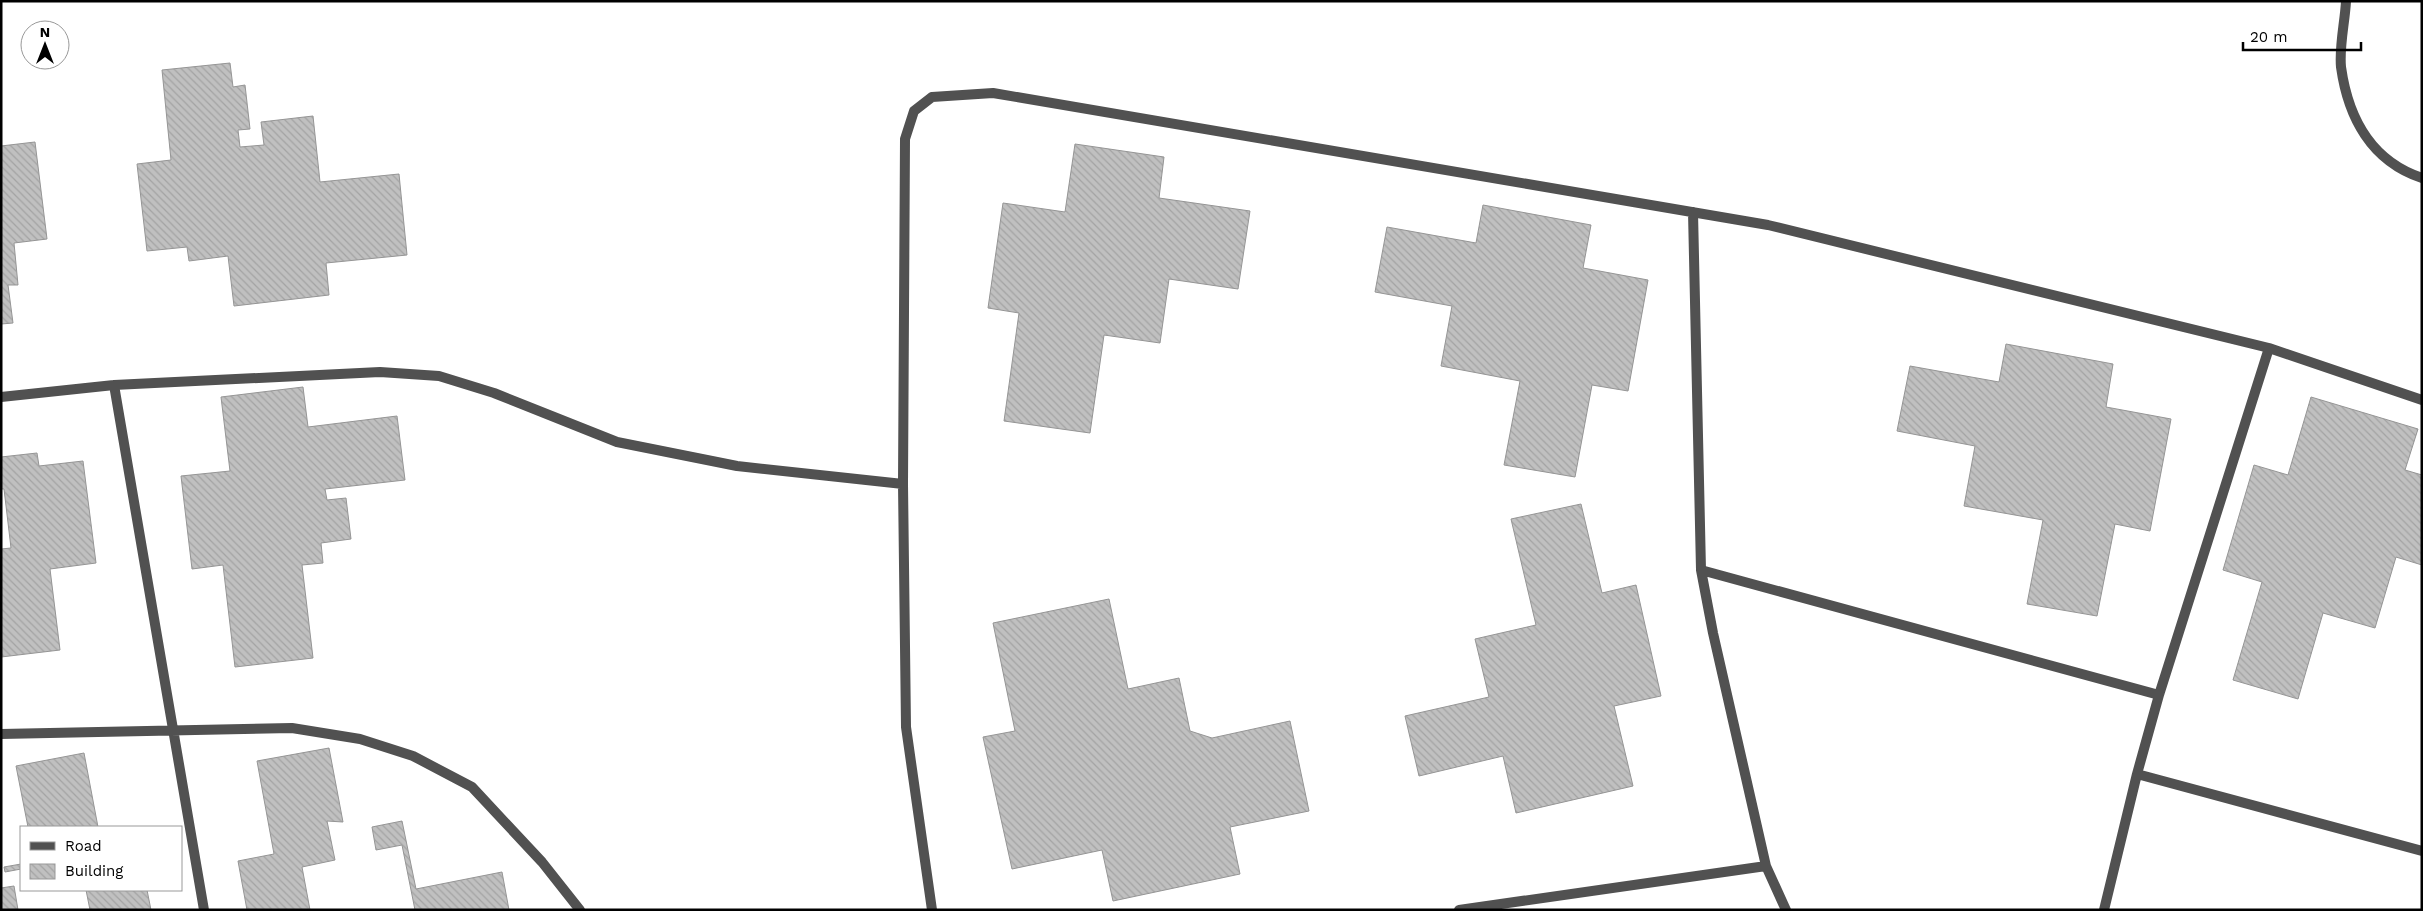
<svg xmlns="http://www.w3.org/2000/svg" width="2423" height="911" viewBox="0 0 2423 911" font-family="'Work Sans',sans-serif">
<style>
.building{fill:url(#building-back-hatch);stroke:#959595}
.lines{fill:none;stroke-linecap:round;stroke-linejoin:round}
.minor{stroke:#515151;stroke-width:10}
</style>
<defs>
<pattern id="building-back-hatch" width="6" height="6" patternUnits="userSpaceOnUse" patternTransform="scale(1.25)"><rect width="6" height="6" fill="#c0c0c0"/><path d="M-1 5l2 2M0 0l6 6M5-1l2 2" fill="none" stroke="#a3a3a3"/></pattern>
</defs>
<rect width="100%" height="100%" fill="#fff"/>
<path class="building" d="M230 63 233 87 245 85 250 129 238 130 240 147 264 145 261 122 313 116 320 182 399 174 407 255 326 263 329 295 234 306 228 256 189 261 187 247 147 251 137 164 171 160 162 70Z
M35 142 47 239 14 243 18 285H8L13 323 1 324V146Z
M1075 144 1164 157 1159 198 1250 211 1238 289 1169 279 1160 343 1104 335 1090 433 1004 421 1019 313 988 308 1003 203 1065 212Z
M1483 205 1591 225 1583 268 1648 280 1628 391 1592 385 1575 477 1504 465 1520 381 1441 366 1452 306 1375 292 1387 227 1476 243Z
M2006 344 2113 364 2106 407 2171 419 2150 531 2115 524 2097 616 2027 604 2043 520 1964 506 1975 446 1897 431 1910 366 1999 382Z
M303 387 308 427 397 416 405 480 325 489 327 500 346 498 351 539 321 543 323 563 302 565 313 658 235 667 223 565 192 569 181 476 230 471 221 397Z
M2311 397 2418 429 2405 470 2422 475V565L2396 557 2375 628 2323 613 2298 699 2233 680 2262 582 2223 570 2254 465 2288 475Z
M37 453 39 466 83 461 96 563 50 569 60 650 1 657V549L11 548 4 489H1V457Z
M1581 504 1602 593 1636 585 1661 696 1614 706 1633 786 1516 813 1503 756 1419 776 1405 716 1489 697 1475 639 1536 625 1511 519Z
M1109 599 1128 689 1179 678 1190 731 1212 738 1290 721 1309 811 1230 827 1240 874 1113 901 1102 850 1012 869 983 737 1015 731 993 623Z
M329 748 343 822 327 821 335 860 302 867 310 910H247L238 861 274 854 257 761Z
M84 753 98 827H28L16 766Z
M402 821 416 889 502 872 509 910H415L402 845 376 850 372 827Z
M21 864V869L5 872 4 867Z
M14 886 18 910H1V888Z
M86 890H147L151 910H90Z"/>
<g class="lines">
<path class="minor" d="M2346 1C2345 22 2339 46 2341 67 2348 117 2371 161 2422 178
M1693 212 1701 570 1713 633 1766 866 1786 910
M114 385 204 910
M1 397 114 385 380 372 439 376 494 393 617 442 737 466 903 484
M1701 570 2159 695
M1 734 292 728 360 739 413 756 472 787 542 862 580 910
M2137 774 2422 851
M932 910 906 727 903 484 905 139 914 111 932 97 993 93 1768 225 2269 348 2422 400
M1459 910 1766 866
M2104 910 2137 774 2159 695 2269 348"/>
</g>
<rect width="2423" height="911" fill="none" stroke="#000000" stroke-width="5"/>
<rect x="20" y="826" width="162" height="65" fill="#ffffff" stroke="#999999"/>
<rect x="30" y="842" width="25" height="8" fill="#515151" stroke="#999999"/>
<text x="65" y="851" font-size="15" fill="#000000">Road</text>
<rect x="30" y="864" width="25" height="15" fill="url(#building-back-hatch)" stroke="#999999"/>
<text x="65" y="876" font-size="15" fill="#000000">Building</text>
<g transform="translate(45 45)"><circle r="24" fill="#ffffff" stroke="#999999"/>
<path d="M0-4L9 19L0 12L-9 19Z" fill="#000000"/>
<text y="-8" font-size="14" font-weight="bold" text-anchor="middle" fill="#000000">N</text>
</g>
<path d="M2243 42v8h118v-8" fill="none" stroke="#000000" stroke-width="2.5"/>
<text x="2250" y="42" font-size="15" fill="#000000" stroke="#ffffff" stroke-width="4" paint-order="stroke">20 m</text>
</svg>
